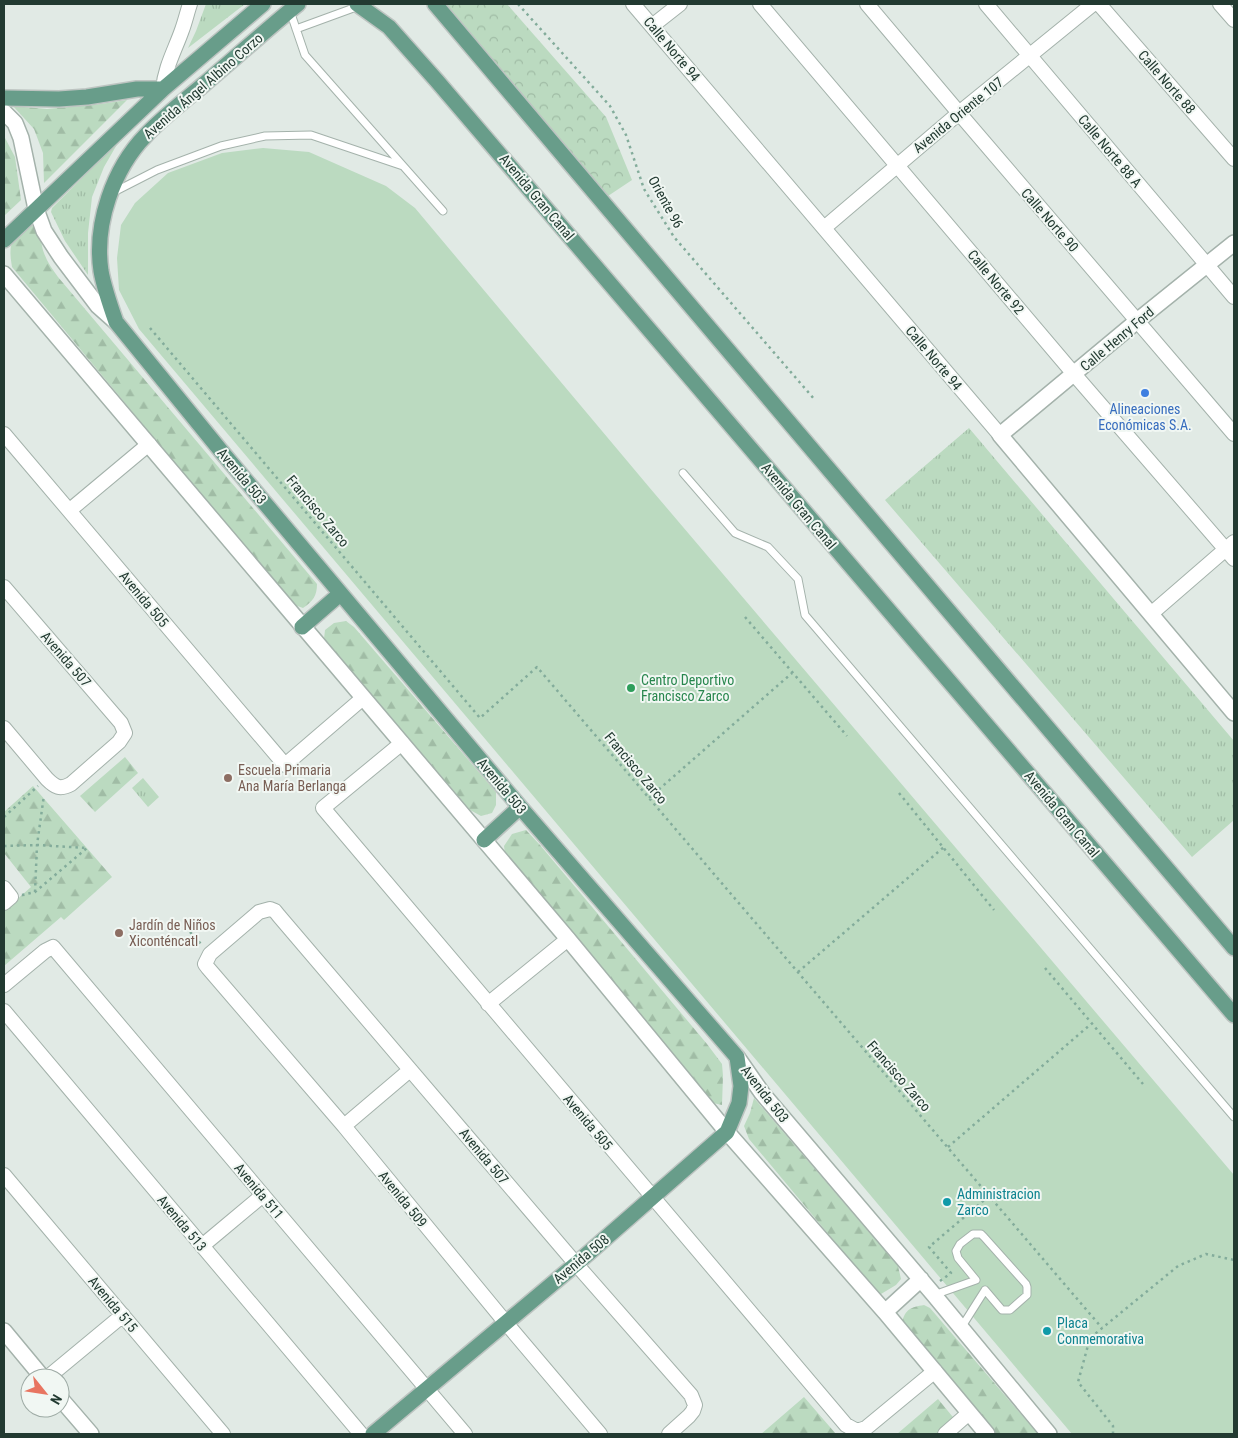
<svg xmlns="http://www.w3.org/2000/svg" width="1238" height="1438" viewBox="0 0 1238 1438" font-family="'Roboto Condensed',sans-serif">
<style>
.grass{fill:url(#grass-tufts)}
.forest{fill:url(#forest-firs)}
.park{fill:url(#park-crowns)}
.pitch{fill:#bbdac0}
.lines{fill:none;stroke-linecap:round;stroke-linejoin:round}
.service-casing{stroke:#a4b2ab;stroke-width:9}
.minor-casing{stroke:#a4b2ab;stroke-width:16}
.tertiary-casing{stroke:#a4b2ab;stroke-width:18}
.primary-casing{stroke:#bdc4c1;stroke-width:18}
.path{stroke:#83ac9b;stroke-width:2.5;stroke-dasharray:2.5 4;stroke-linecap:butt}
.service{stroke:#fff;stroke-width:7}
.minor{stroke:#fff;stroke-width:14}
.tertiary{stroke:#fff;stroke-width:15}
.primary{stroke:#689d8a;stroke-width:15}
.shop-dot{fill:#3f7fe0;stroke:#f1f7f3;stroke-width:2}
.leisure-dot{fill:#2e9e5b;stroke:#f1f7f3;stroke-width:2}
.education-dot{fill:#8d6e63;stroke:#f1f7f3;stroke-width:2}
.culture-dot{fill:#0f9aa8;stroke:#f1f7f3;stroke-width:2}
.labels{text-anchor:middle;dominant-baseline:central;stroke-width:4;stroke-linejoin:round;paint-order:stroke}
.street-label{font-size:14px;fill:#223a31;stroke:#f1f7f3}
.shop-label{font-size:14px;fill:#366cbe;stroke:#f1f7f3}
.leisure-label{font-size:14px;fill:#27864d;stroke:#f1f7f3;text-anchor:start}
.education-label{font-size:14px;fill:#785e54;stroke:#f1f7f3;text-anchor:start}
.culture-label{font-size:14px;fill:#0d838f;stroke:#f1f7f3;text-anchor:start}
</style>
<defs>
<pattern id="grass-tufts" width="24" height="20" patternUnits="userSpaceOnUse" patternTransform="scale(1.25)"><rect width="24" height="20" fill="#bbdac0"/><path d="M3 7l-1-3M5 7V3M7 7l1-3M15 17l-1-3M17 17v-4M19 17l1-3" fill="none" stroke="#a0bca5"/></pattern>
<pattern id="forest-firs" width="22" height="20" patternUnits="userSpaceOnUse" patternTransform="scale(1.25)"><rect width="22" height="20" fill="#bbdac0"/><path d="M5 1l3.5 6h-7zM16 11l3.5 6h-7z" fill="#a0bca5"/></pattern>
<pattern id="park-crowns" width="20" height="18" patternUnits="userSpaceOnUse" patternTransform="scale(1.25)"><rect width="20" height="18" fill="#bbdac0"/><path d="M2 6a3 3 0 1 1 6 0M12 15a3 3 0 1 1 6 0" fill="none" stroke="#a0bca5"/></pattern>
</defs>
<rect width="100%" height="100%" fill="#e1eae5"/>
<path class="grass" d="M206 4H245L188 48 196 31Z
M119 141 104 167 92 197 88 233V275L65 241 51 212 52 208Z
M969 428 1234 741V820L1192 857 885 500Z
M143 778 159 797 148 807 132 788Z"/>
<path class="forest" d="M127 100 44 183 43 153 34 129 13 106 47 109 101 104Z
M4 136 15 157 21 200 4 216Z
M29 224C44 232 39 239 44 253 47 262 53 270 58 277L317 584C317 596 313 601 303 608L292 604 12 267C8 243 11 239 29 224Z
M346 621 354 627 496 792V805L492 813 481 816 470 810 324 639 325 630 334 623Z
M125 757 138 773 95 812 80 796Z
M33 786 112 877 64 920 61 917 4 966V911L31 887 4 853V812Z
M526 830 540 845 707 1044 722 1064 723 1076 722 1105 713 1103 505 854 504 846 512 834Z
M754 1098 898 1266 901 1279 896 1285 881 1294 875 1290 749 1139 744 1126 750 1113Z
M924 1305 930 1308 1038 1434H996L902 1323C905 1309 911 1307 924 1305Z
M804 1397 836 1434H761Z
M938 1399 957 1422 943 1434H897Z"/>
<path class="park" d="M446 4H507L606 117 632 180 608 196Z"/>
<path class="pitch" d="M263 148 309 152 386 186 415 208 649 487 1234 1175V1434H1072L139 329 119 290 117 258 121 225 135 203 168 173 222 153Z"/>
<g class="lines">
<g class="service-casing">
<path id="service" d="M290 11 305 55 443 211
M296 29 359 6
M112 193 157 170 221 146 265 136 311 135 403 166
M683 473 735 533 768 547 798 579 805 615 1234 1117
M934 1295 976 1280 958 1258 956 1251 960 1244 973 1234H981L984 1237 1026 1284 1027 1287V1295L1010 1310H1002L985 1290 961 1328"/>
</g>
<g class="minor-casing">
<path id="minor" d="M633 4 1000 435
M760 4 1074 374 1234 559
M867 4 959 113 1234 434
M986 4 1234 297
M1099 4 1234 159
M1220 4 1234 20
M652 26 680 4
M163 89C165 67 175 50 182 30 185 22 187 13 190 4
M824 228 959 113 1093 4
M4 434 285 765 363 698
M70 510 149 444
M4 587 121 723 125 733 119 742 71 784C60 790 55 787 47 779L4 728
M1152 613 1234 542
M402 743 323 808 846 1425 857 1431 866 1428 935 1371
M4 888 11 897 4 903
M4 985 45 951 53 947 465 1434
M488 1004 568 939
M4 1011 361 1434
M344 1126 410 1070
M4 1175 223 1434
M202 1246 263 1195
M47 1378 123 1315
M600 1434 506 1323 344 1126 208 968 205 964 210 954 259 912 270 909 275 911 279 916 576 1264 691 1395 695 1405 693 1411 689 1416 669 1434
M945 1434 969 1413"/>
</g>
<g class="tertiary-casing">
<path id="tertiary" d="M4 112 15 123 21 138 36 209 44 231 61 257 98 306 116 322
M1234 243 1137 321 1000 435 1234 713
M4 274 568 939 727 1132 885 1312 987 1434
M737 1057 762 1093 934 1295 1049 1434
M885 1312 921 1279
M4 1331 43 1378
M60 1398 91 1434"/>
</g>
<g class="primary-casing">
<path id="primary" d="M298 4C266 30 235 58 203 85 184 101 163 117 146 135 113 169 94 224 101 271 104 288 110 305 116 322L221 451 520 807 737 1057 741 1086 739 1103 727 1132 576 1264 373 1434
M357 4 389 27 437 81 1234 1015
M435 4 1234 948
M4 98 59 99 87 97 137 89H163
M4 240 163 89 263 4
M302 627 340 594
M484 840 520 807"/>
</g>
<path class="path" d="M518 4 610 106 626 135 644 189 674 237 815 400
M150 328 480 718 537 667 1102 1328
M745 617 847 736
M899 793 994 910
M649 798 792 673
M4 817 38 786
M4 846 37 845 87 848
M35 892 37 845 44 795
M22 895 35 892 87 848
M190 932 201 944
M1045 968 1143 1084
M798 972 944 847
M948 1147 1091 1024
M940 1281 951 1273 929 1247 989 1196
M1113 1434V1426L1078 1382 1090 1338 1178 1266 1206 1254 1234 1260"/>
<use href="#service" class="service"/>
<use href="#minor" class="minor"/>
<use href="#tertiary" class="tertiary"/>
<use href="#primary" class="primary"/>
</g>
<circle class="shop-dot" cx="1145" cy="393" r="5"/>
<circle class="leisure-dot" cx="631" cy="688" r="5"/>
<g class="education-dot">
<circle cx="228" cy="778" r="5"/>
<circle cx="119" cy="933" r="5"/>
</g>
<g class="culture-dot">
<circle cx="947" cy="1202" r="5"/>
<circle cx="1047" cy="1331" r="5"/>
</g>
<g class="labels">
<g class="street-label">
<text transform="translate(672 49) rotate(50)">Calle Norte 94</text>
<text transform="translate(1167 82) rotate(49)">Calle Norte 88</text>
<text transform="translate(203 86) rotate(-41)">Avenida Ángel Albino Corzo</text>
<text transform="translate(958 115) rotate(-39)">Avenida Oriente 107</text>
<text transform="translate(1110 151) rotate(50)">Calle Norte 88 A</text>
<text transform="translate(537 197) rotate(50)">Avenida Gran Canal</text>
<text transform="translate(666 202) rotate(61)">Oriente 96</text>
<text transform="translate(1050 220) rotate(49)">Calle Norte 90</text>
<text transform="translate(996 282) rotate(50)">Calle Norte 92</text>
<text transform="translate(1117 339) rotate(-40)">Calle Henry Ford</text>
<text transform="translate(934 358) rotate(50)">Calle Norte 94</text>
<text transform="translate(242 476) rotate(50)">Avenida 503</text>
<text transform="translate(799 506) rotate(50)">Avenida Gran Canal</text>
<text transform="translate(318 511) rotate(50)">Francisco Zarco</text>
<text transform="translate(144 599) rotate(50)">Avenida 505</text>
<text transform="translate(66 659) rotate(49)">Avenida 507</text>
<text transform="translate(636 768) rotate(50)">Francisco Zarco</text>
<text transform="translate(502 786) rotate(50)">Avenida 503</text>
<text transform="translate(1062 814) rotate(50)">Avenida Gran Canal</text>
<text transform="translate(899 1076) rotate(49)">Francisco Zarco</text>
<text transform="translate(765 1094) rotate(52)">Avenida 503</text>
<text transform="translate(588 1122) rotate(50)">Avenida 505</text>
<text transform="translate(484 1156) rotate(50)">Avenida 507</text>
<text transform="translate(259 1191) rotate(50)">Avenida 511</text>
<text transform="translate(403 1199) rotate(51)">Avenida 509</text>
<text transform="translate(182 1223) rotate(50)">Avenida 513</text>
<text transform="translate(581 1259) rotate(-40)">Avenida 508</text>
<text transform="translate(113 1304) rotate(50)">Avenida 515</text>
</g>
<g class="shop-label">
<text x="1145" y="409">Alineaciones<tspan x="1145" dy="16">Económicas S.A.</tspan></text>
</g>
<g class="leisure-label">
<text x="641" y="680">Centro Deportivo<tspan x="641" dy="16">Francisco Zarco</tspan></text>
</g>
<g class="education-label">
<text x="238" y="770">Escuela Primaria<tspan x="238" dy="16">Ana María Berlanga</tspan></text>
<text x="129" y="925">Jardín de Niños<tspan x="129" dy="16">Xiconténcatl</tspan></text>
</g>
<g class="culture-label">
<text x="957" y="1194">Administracion<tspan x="957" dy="16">Zarco</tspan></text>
<text x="1057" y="1323">Placa<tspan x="1057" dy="16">Conmemorativa</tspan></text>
</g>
</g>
<rect width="1238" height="1438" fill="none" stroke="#223a31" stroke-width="10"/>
<g transform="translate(45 1393) rotate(120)"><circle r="24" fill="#f1f7f3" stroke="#9eaba5"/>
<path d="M0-4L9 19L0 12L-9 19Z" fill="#e87561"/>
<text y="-8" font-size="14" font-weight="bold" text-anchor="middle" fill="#223a31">N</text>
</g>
</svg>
